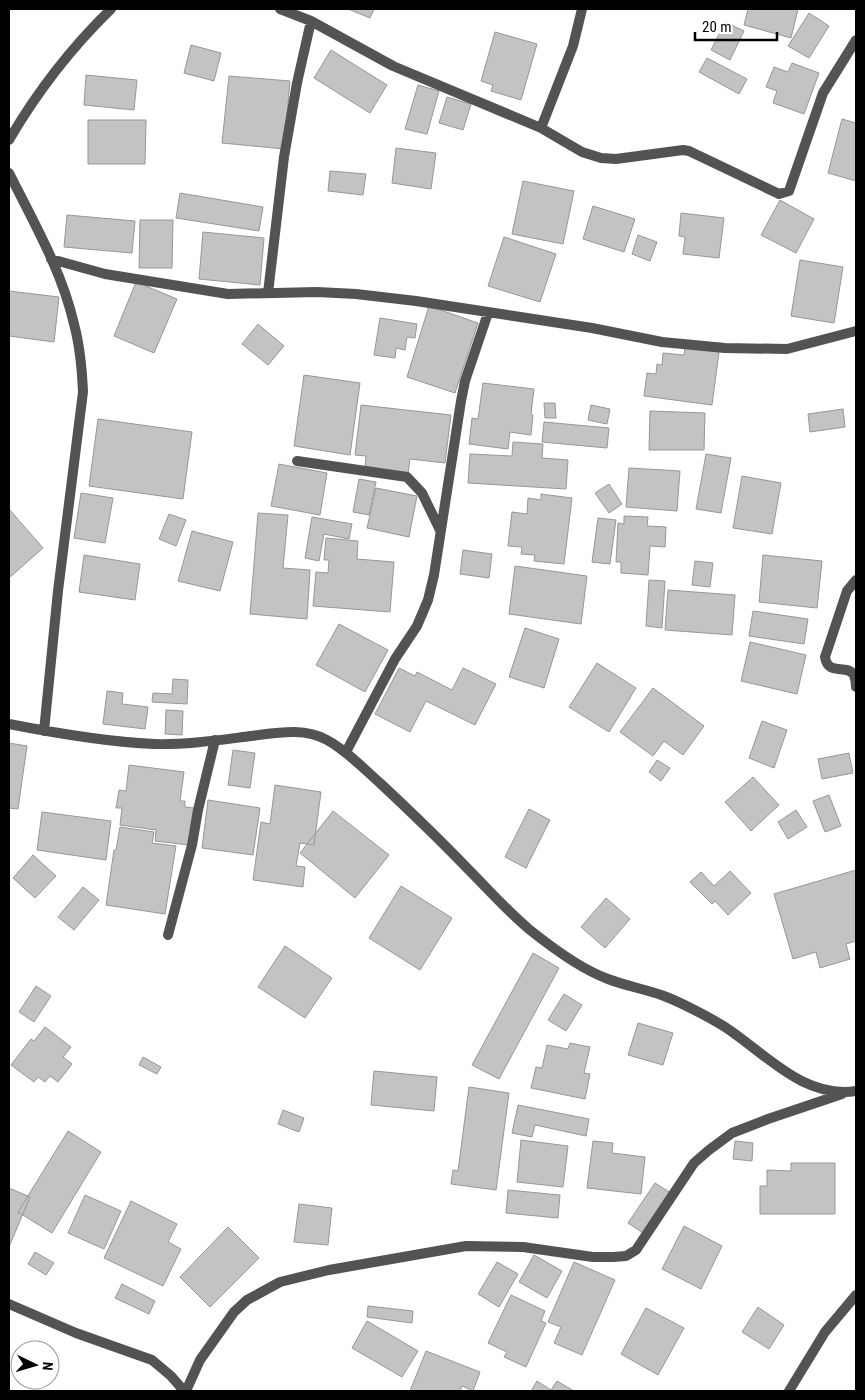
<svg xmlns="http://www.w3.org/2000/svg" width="865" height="1400" viewBox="0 0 865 1400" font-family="'Roboto Condensed',sans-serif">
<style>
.building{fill:#c3c3c3;stroke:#979797}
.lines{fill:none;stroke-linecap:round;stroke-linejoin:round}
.lane{stroke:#535353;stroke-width:10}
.street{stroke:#535353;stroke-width:10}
</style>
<rect width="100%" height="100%" fill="#fff"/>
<path class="building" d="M348 9H374L370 18Z
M748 9H798L791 38 744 25Z
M809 13 829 26 809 58 788 46Z
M725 22 744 31 730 60 711 50Z
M495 32 537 44 521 100 491 91 493 85 481 81Z
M191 45 221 53 214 81 184 73Z
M331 50 387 85 370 113 314 78Z
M707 58 747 79 739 94 699 72Z
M792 63 819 73 804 114 773 103 777 91 766 87 774 67 788 72Z
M86 75 137 80 134 110 84 105Z
M229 76 290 81 284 149 222 143Z
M418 85 439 91 427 134 405 129Z
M447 97 471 104 463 130 439 123Z
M842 119 856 123V181L828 173Z
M88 120H146L145 164H88Z
M396 148 436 153 431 189 392 183Z
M330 171 366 174 363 195 328 191Z
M523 181 574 191 563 244 512 234Z
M180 193 263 207 259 231 176 218Z
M780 200 814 219 796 253 761 235Z
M593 206 635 219 624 252 583 239Z
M681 213 724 218 719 258 683 254 685 237 679 236Z
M67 215 135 221 132 253 64 247Z
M140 220H173L172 268H139Z
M203 232 264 238 260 285 199 279Z
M638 235 657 242 650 261 632 254Z
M504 237 556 254 540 302 488 286Z
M800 260 843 267 834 323 791 316Z
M136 282 177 299 154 353 114 336Z
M9 291 59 297 54 342 9 336Z
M429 306 478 323 455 393 407 377Z
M380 318 417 324 415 338 407 337 405 350 396 348 395 358 374 355Z
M258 324 284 346 268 365 242 344Z
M685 348 719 352 712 405 644 396 647 373 656 374 657 364 662 365 663 353 684 355Z
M304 375 360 383 350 455 294 446Z
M483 383 534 389 531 414 533 415 531 435 510 432 508 449 469 444 472 418 478 419Z
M544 403H555L556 418H545Z
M361 405 451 415 445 463 410 459 408 473 365 468 366 456 355 455Z
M591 405 610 409 607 424 588 420Z
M843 409 845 427 810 432 808 414Z
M650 411 705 413 704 450H649Z
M98 419 192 432 183 499 89 486Z
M544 422 609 428 607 448 542 442Z
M513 442 543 444 542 458 568 460 566 489 468 483 470 454 512 456Z
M706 454 731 458 721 513 696 509Z
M279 464 327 473 320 515 271 506Z
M629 468 680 471 677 511 626 507Z
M742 476 781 483 772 534 733 528Z
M359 479 376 482 369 515 353 512Z
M609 484 622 504 609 513 595 493Z
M376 488 417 496 409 537 367 528Z
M81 493 113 498 105 543 74 538Z
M541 494 572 498 564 564 534 561 535 555 521 554 522 547 508 546 512 512 527 514 528 498 541 500Z
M9 509 43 548 9 578Z
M258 513 288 515 283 568 310 570 307 619 250 614Z
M169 514 186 520 176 546 159 539Z
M624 516 648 517 647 526 666 527 665 547 650 546 648 575 621 573V562H616L618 523 624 524Z
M312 517 352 524 349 539 324 534 319 561 305 558Z
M598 518 616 520 610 564 592 562Z
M192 531 233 542 220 591 178 581Z
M326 538 358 541 357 559 394 562 390 612 313 606 316 572 328 573 329 560H324Z
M463 550 492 554 489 578 460 574Z
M84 555 140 564 135 600 79 592Z
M763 555 822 561 817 608 759 602Z
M695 561 713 563 710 587 692 585Z
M515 566 587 576 581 624 509 614Z
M649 580 665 581 662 628 646 626Z
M668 590 735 595 732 635 665 630Z
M753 611 808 619 804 644 749 636Z
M339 624 388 650 365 692 316 665Z
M525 628 559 639 544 688 509 677Z
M750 642 806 655 797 694 741 681Z
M597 663 636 688 609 732 569 707Z
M399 668 415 676 417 672 452 690 463 668 496 684 475 725 426 701 410 732 375 714Z
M173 679 188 680 187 704 152 702 153 693 172 694Z
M653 688 704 726 683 755 664 741 653 756 620 732Z
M107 691 123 693 122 704 148 707 145 729 103 724Z
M166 710 183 711 182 735 165 734Z
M762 721 787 730 774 768 749 758Z
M9 743 27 746 18 809 9 808Z
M233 750 255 753 250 788 228 785Z
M849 753 853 773 822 779 818 759Z
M657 760 670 768 661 781 649 772Z
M129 765 184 772 180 801H185V807L194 808 189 845 155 841 156 830 120 825 122 808H116L119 790 126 791Z
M753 777 779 805 751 831 725 802Z
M275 785 321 792 314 845 300 843 296 866 305 867 303 887 253 880 261 822 270 824Z
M829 795 841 826 825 832 813 801Z
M208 800 260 808 253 855 202 848Z
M529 809 550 820 526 868 505 857Z
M796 810 807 827 788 839 778 822Z
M333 811 389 855 355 898 300 853Z
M42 812 111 821 106 860 37 850Z
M120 827 154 832 152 843 176 846 165 914 106 905 114 850H116Z
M33 855 56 876 35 898 13 878Z
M856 870V941L846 944 850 959 820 968 816 952 793 959 774 894Z
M730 871 751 893 728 915 715 901 712 904 690 882 701 872 714 886Z
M401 886 452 918 420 970 369 938Z
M83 887 99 900 74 930 58 917Z
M606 898 630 919 605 948 581 927Z
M285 946 332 978 305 1018 258 987Z
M533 953 559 968 499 1079 472 1065Z
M36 986 51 996 34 1022 19 1012Z
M564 994 582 1005 566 1031 548 1020Z
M638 1023 673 1033 663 1065 628 1055Z
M45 1027 71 1047 63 1057 72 1064 58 1082 50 1076 45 1082 38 1077 34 1082 11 1065 31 1039 34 1041Z
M570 1043 590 1047 584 1073 590 1074 585 1099 531 1088 536 1067 542 1068 547 1045 568 1049Z
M143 1057 161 1067 157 1074 139 1065Z
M374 1071 437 1077 434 1111 371 1105Z
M469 1087 509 1093 496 1190 451 1184 453 1170 458 1171Z
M518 1105 589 1119 586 1136 535 1125 532 1137 512 1133Z
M283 1110 304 1118 299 1132 278 1124Z
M68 1131 101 1152 52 1233 18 1212Z
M521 1140 568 1146 563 1187 517 1182Z
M593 1141 613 1143 612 1153 645 1157 641 1194 587 1188Z
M735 1141 753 1143 752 1161 733 1159Z
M791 1163H835V1214H760V1186H767V1170L791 1171Z
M655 1183 671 1193 643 1233 628 1223Z
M9 1188 30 1197 9 1247Z
M508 1190 560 1195 558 1218 506 1213Z
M85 1195 121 1211 104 1249 68 1233Z
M131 1201 177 1224 168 1242 181 1249 163 1286 104 1258Z
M299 1204 332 1208 328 1245 294 1242Z
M684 1226 722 1246 701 1289 662 1269Z
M228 1227 259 1258 210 1307 180 1277Z
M35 1252 54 1263 46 1275 28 1264Z
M534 1255 562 1271 547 1298 519 1282Z
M497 1262 518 1274 499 1307 478 1294Z
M574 1262 615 1280 582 1355 554 1343 561 1327 548 1322Z
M122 1284 155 1301 149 1314 115 1298Z
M511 1295 545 1311 541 1321 546 1323 526 1367 504 1357 507 1352 488 1343Z
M368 1306 413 1311 412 1323 367 1317Z
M758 1307 784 1325 769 1349 742 1332Z
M646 1308 684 1328 658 1375 621 1354Z
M367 1321 418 1351 402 1377 352 1348Z
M426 1351 480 1372 473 1391 462 1386 460 1391H410Z
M537 1381 551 1390 557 1381 574 1391H531Z"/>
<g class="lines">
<path class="lane" d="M168 935 192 845 198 810 215 740"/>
<path class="street" d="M280 9 311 21 393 66 541 128 582 152 601 158 616 159 683 150 689 151 779 194 789 191 823 93 856 40
M541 128 573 46 582 9
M9 140C37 92 71 48 111 9
M9 173C33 221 62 271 74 324 80 346 82 369 83 392L58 591 44 731
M51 259 105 274 228 294 317 292 356 294 416 301 592 328 662 342 725 348 787 349 856 331
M268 293 284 157 297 83 311 21
M297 461 407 477 422 493 440 530
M856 580 847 591 825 657C828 677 847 663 854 675 855 678 856 683 856 687
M9 724C55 733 106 742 154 744 186 745 219 740 251 736 276 733 304 727 327 740 347 751 363 768 380 783 410 811 439 839 467 868 488 889 507 911 530 930 550 946 583 970 608 979 626 986 645 989 664 996 680 1002 709 1017 725 1027 765 1053 803 1099 856 1091
M346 752 395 659 417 626 428 600 434 575 461 401 465 381 488 313
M9 1304 76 1333 152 1360 171 1376 184 1391
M186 1391 200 1360 234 1312 247 1300 280 1282 329 1270 466 1246 523 1247 593 1257H613L626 1256 636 1250 694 1163 709 1150 732 1133 768 1119 842 1094
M789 1391 825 1332 856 1295"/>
</g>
<rect width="865" height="1400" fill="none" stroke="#000000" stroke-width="20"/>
<g transform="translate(35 1365) rotate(95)"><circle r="24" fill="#ffffff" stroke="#999999"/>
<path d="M0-4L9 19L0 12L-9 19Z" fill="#000000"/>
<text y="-8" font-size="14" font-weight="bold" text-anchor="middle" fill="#000000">N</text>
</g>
<path d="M695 32v8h82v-8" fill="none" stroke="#000000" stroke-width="2.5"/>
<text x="702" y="32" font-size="15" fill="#000000" stroke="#ffffff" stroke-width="4" paint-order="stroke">20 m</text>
</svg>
